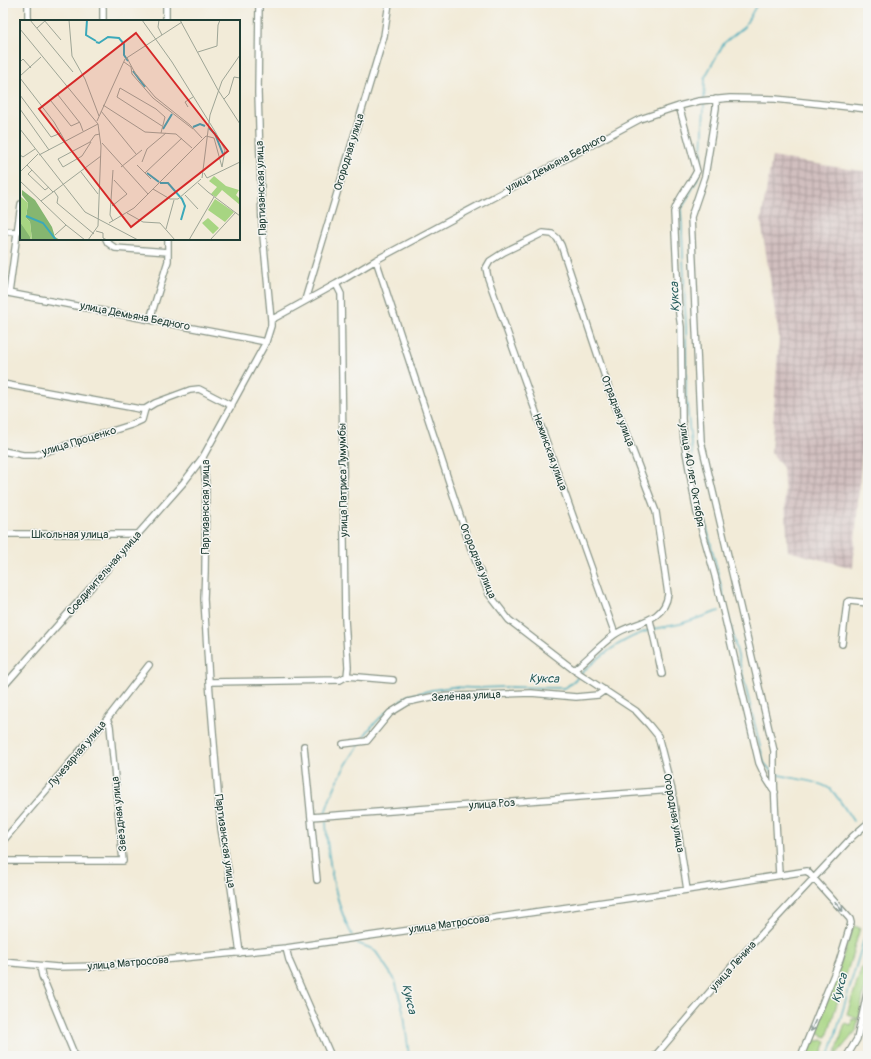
<svg xmlns="http://www.w3.org/2000/svg" width="871" height="1059" viewBox="0 0 871 1059" font-family="Pangolin,sans-serif">
<style>
.industrial{fill:url(#industrial-grid)}
.green{fill:#a7d582;stroke:#63895b}
.lines{fill:none;stroke-linecap:round;stroke-linejoin:round}
.stream{stroke:#3ba9ba;stroke-width:1.5}
.minor-casing{stroke:#889486;stroke-width:8}
.minor{stroke:#fff;stroke-width:5.5}
.oneway{stroke:#8f9e9a}
.labels{text-anchor:middle;dominant-baseline:central;stroke-width:3;stroke-linejoin:round;paint-order:stroke}
.street-label{font-size:11px;fill:#1f3d34;stroke:#f6f6f2}
.water-label{font-size:12px;font-style:italic;fill:#275d5c;stroke:#f6f6f2}
.inset-river{fill:none;stroke:#3ba9ba;stroke-width:2}
.inset-road{fill:none;stroke:#9ea596;stroke-width:1}
.view{fill:#d62828;fill-opacity:0.15;stroke:#d62828;stroke-width:2}
.inset-edge{fill:none;stroke:#1f3d34;stroke-width:2}
</style>
<defs>
<pattern id="industrial-grid" width="8" height="8" patternUnits="userSpaceOnUse"><rect width="8" height="8" fill="#d1bfbf"/><path d="M0 4h8M4 0v8" fill="none" stroke="#a99c9c"/></pattern>
</defs>
<rect width="100%" height="100%" fill="#f6f6f2"/>
<filter id="ink" filterUnits="userSpaceOnUse"><feTurbulence type="fractalNoise" baseFrequency=".025" numOctaves="2"/><feDisplacementMap in="SourceGraphic" scale="8" xChannelSelector="R" yChannelSelector="G"/><feConvolveMatrix kernelMatrix="1 2 1 2 8 2 1 2 1" color-interpolation-filters="sRGB"/></filter>
<filter id="wash" filterUnits="userSpaceOnUse"><feTurbulence type="fractalNoise" baseFrequency=".012" numOctaves="4" result="noise"/><feDisplacementMap in="SourceGraphic" scale="16" xChannelSelector="R" yChannelSelector="G"/><feGaussianBlur stdDeviation="0.9" result="paint"/><feColorMatrix in="noise" values="0 0 0 0 0 0 0 0 0 0 0 0 0 0 0 0 0 1.4 0 .05"/><feComposite in="paint" operator="in"/></filter>
<g filter="url(#wash)">
<rect width="100%" height="100%" fill="#f2ebd8"/>
<path class="industrial" d="M772 157 868 172V397H866L853 568 788 551 783 468 771 452 779 337 761 221Z"/>
<path class="green" d="M854 926 860 928C850 965 837 1001 827 1037L823 1036 821 1033H814Z
M868 945V969L859 1019 853 1017V1016L847 1014 862 967H865L866 960 864 959Z
M852 1019 858 1020 856 1031 835 1056 845 1023 851 1025Z
M812 1037 815 1038 817 1041 823 1040 826 1041 821 1056H803Z"/>
<g class="lines">
<path class="stream" d="M756 3V6L744 27 724 43 705 77 702 156 697 180 681 210 682 230 686 328V395L692 454 701 504 764 763 773 773
M654 629 680 624 719 611
M364 736 371 727 385 713 407 696 432 690 452 687 476 688 506 687 565 688C574 682 580 674 588 667 606 651 627 637 650 630
M776 774C792 779 817 780 830 789 835 792 849 815 853 821
M325 813C333 787 343 767 359 745
M326 821C327 856 335 904 352 935
M863 837 866 843 868 856
M354 942 370 948 376 952 395 980 404 1014 409 1056
M829 1056 868 926"/>
</g>
</g>
<g filter="url(#ink)">
<g class="lines">
<g class="minor-casing">
<path id="minor" d="M28 3V21
M166 4V21
M103 8V21
M716 99V108L705 176 691 217 701 441 774 751C773 792 777 834 779 875
M679 106 697 171C691 184 677 199 674 212L679 314 681 327 682 419 684 441 697 513 715 576 759 763 766 778 775 792
M3 231 16 232
M106 239 108 243 115 248 168 252
M376 260 471 549 489 594 509 620 574 670 636 711 649 725 658 736 672 790 687 890
M336 284 341 294 345 619 348 667 347 676
M3 292 266 342
M9 293 21 204
M305 300 384 36 389 3
M150 319 168 261V239
M271 320 336 284 376 260 640 119 679 106 699 101 730 98 775 99 868 109
M3 384 140 409H145L155 403 190 390 199 389 232 406
M3 451 23 455H35L131 425 142 420 145 409
M203 457 206 485 205 572 204 599 209 682 221 829 231 887 240 953
M3 534H138
M650 620 662 674
M842 644 847 602 850 601 868 603
M574 670C588 659 600 645 614 635 633 621 664 624 668 594L656 512 607 383 561 245 557 238 552 234 543 233 504 252 490 261 486 268 488 278 615 634
M209 682 340 680 347 676 393 680
M3 687 184 482 203 457 266 342 271 326V320L262 225 258 93 259 3
M343 744 367 741 390 713 408 702 431 697 531 693 576 697 598 695 605 690
M304 746 317 880
M311 817 672 790
M3 841 107 719 149 665
M3 861H123L110 726 107 719
M286 948 289 960 331 1056
M3 962 57 967 100 966 286 948 687 890 807 871 850 919 851 923 839 962 801 1056
M40 966 42 976 75 1056
M655 1056 731 967 853 836 868 823
M847 1056 857 1039 868 989"/>
</g>
<use href="#minor" class="minor"/>
</g>
<defs><path id="oneway-shaft" d="M-6 0H5M1.5-3L5.5 0L1.5 3" fill="none" stroke-width="1.6" stroke-linecap="round" stroke-linejoin="round"/></defs>
<g class="oneway">
<use href="#oneway-shaft" transform="translate(839 907) rotate(48)"/>
<use href="#oneway-shaft" transform="translate(813 1026) rotate(113)"/>
</g>
</g>
<g class="labels">
<g class="street-label">
<text transform="translate(349 152) rotate(-73)">Огородная улица</text>
<text transform="translate(556 163) rotate(-28)">улица Демьяна Бедного</text>
<text transform="translate(261 188) rotate(-92)">Партизанская улица</text>
<text transform="translate(135 316) rotate(11)">улица Демьяна Бедного</text>
<text transform="translate(618 411) rotate(69)">Отрадная улица</text>
<text transform="translate(79 441) rotate(-17)">улица Проценко</text>
<text transform="translate(550 452) rotate(70)">Нежинская улица</text>
<text transform="translate(692 475) rotate(80)">улица 40 лет Октября</text>
<text transform="translate(343 480) rotate(-91)">улица Патриса Лумумбы</text>
<text transform="translate(205 507) rotate(-90)">Партизанская улица</text>
<text x="70" y="534">Школьная улица</text>
<text transform="translate(478 561) rotate(68)">Огородная улица</text>
<text transform="translate(104 573) rotate(-49)">Соединительная улица</text>
<text transform="translate(466 696) rotate(-3)">Зелёная улица</text>
<text transform="translate(77 754) rotate(-50)">Лучезарная улица</text>
<text transform="translate(492 804) rotate(-4)">улица Роз</text>
<text transform="translate(674 813) rotate(80)">Огородная улица</text>
<text transform="translate(119 814) rotate(-96)">Звёздная улица</text>
<text transform="translate(225 841) rotate(82)">Партизанская улица</text>
<text transform="translate(449 924) rotate(-8)">улица Матросова</text>
<text transform="translate(128 963) rotate(-5)">улица Матросова</text>
<text transform="translate(733 966) rotate(-48)">улица Ленина</text>
</g>
<g class="water-label">
<text transform="translate(675 297) rotate(-92)">Кукса</text>
<text transform="translate(544 679) rotate(1)">Кукса</text>
<text transform="translate(840 988) rotate(-74)">Кукса</text>
<text transform="translate(409 999) rotate(77)">Кукса</text>
</g>
</g>
<g transform="translate(20 20)">
<rect width="220" height="220" fill="#f2ebd8"/>
<path d="M194 156 206 166 219 170 216 175 220 179V185L202 170 196 177 191 174 197 167 189 161ZM195 179 214 192 205 202 188 190ZM188 198 199 208 193 214 182 203Z" fill="#a7d582"/>
<path d="M2 170 15 180 32 207 35 217 40 220H12L10 202 6 198 8 183 2 175ZM0 202 9 213 11 220H0Z" fill="#85b670"/>
<path d="M0 176 8 183 6 198 10 202 12 220 0 202Z" fill="#a7d582"/>
<path class="inset-river" d="M67 0 66 15 76 21M76 22 79 23 88 17 99 18 104 24V35L108 41M113 51 125 67M173 107 180 104 185 106M189 108 195 114 203 134M143 109 152 94M127 153 139 162M140 163H148L162 179 165 186 161 200M6 196 23 203 36 220"/>
<path class="inset-road" d="M10 0 53 52M24 0 41 20M49 0 52 36 65 59 79 96M122 0 152 42 196 113 205 130 202 147M139 0 138 7 142 15M160 0 198 70 220 104M17 8 26 0M0 9 78 104 81 126 78 206 68 220M178 32 197 26 198 5 200 0M107 38 115 53 135 77 170 105 182 118M0 42 3 39 11 48M104 42 111 47 112 54 133 78 173 109M0 56 21 37M0 58 34 102 45 121M0 75 31 117 41 113M38 75 60 103 63 111M204 79 209 74 214 57 220 58M31 81 51 106 60 102M83 85 125 112 156 114 172 128M168 87 165 82 173 77M0 89 29 130M81 91 116 134M77 101 105 39 162 2M0 109 65 192 118 220M141 113 145 97 136 89 100 68 97 77 142 106M186 116 194 118 202 147M71 122 62 136 43 147 38 139 70 122 75 115 80 114M82 123 128 174M0 135 3 137 15 129M19 135 78 104M122 142 127 129 146 113M7 145 33 172M117 145 131 159M101 147 122 130M12 150 8 154 25 170 29 167M93 150 90 195 93 201M0 152 18 134M61 152 78 174M125 153 162 118M184 153 187 158 220 142M182 158 190 95 202 61 220 35M0 161 46 205 65 220M178 163 188 172M133 169 150 179H158L181 159M34 171 38 177 37 183 74 214M188 172 220 196M165 175 178 189M21 181 81 136M92 186 107 174 94 160M107 193 123 202 140 203 155 220M89 203 114 188 186 116M146 209 154 180M76 211 83 213V218L87 220M35 215 46 205M191 219 216 192M169 220 194 177"/>
<path class="view" d="M116 13 208 131 111 207 19 89Z"/>
<rect width="220" height="220" class="inset-edge"/>
</g>
<rect width="871" height="1059" fill="none" stroke="#f6f6f2" stroke-width="16"/>
</svg>
